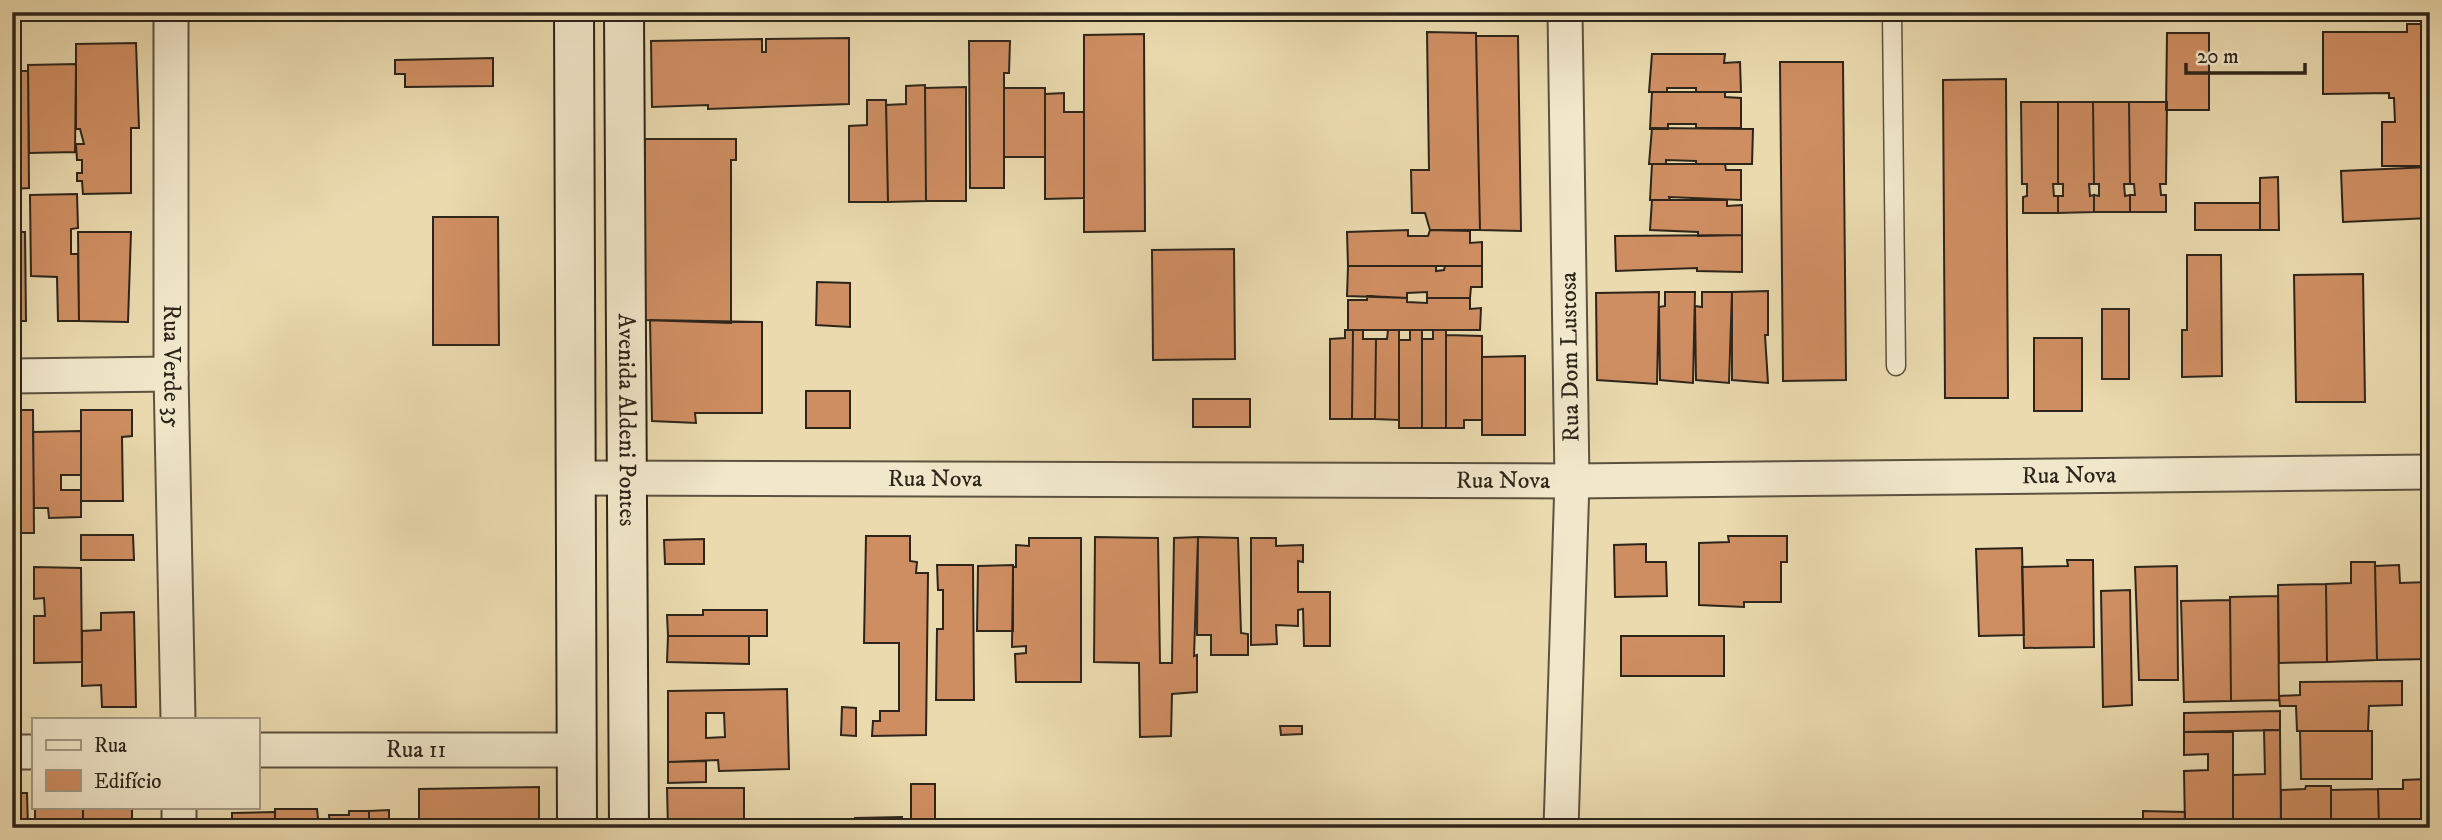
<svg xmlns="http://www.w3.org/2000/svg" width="2442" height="840" viewBox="0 0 2442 840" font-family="'IM FELL DW Pica',serif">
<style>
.building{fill:#cf8e62;stroke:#2d251b;stroke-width:2;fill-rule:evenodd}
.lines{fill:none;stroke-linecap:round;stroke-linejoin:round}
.service-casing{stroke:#5c5240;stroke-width:21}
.minor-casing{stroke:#5c5240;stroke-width:37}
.secondary-casing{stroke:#2d251b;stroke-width:42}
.service{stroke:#f1e7ca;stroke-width:18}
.minor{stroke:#f1e7ca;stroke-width:33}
.secondary{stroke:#f1e7ca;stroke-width:38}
.labels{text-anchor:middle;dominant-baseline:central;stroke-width:5;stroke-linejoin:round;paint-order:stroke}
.street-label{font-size:24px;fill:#2d251b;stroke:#f1e7ca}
</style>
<rect width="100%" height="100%" fill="#eadaae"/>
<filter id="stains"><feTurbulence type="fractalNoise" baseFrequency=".00286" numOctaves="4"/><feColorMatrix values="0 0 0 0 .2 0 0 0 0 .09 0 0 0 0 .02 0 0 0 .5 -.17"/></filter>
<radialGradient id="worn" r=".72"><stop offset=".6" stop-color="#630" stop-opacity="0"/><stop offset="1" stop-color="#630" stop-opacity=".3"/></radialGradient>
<path class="building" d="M2407 24H2430V166H2382V122H2395L2394 98H2389V93L2323 94V32H2407Z
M1427 32 1476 33 1480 230H1430L1425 213H1412L1411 170H1429Z
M2167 33H2209V110H2166Z
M1144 34 1145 231 1084 232V35Z
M1476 36H1518L1521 231 1480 230Z
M849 38V104L708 109V105L652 107 651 41 762 39V52H766V39Z
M969 41H1010L1009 73H1004V188H970Z
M136 43 139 128H131V193L83 194 82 181H77V173H82V160H77L76 144H84L80 129H76V44Z
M1652 54H1725L1724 63 1740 62 1741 92H1696V88H1667V92H1649Z
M493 58V86L405 87V74H395V60Z
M1780 62H1843L1846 380 1783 381Z
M76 64 75 152 29 153 28 65Z
M12 71H28L29 188 12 189Z
M2006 79 2008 398H1945L1943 80Z
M925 85 926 201 888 202 886 105 906 104V86Z
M966 87V201H926L925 88Z
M1004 88H1045V157H1004Z
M1652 92H1725V97L1741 98V128H1696V124H1668V129H1650Z
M1064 93V112H1084V198L1045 199V94Z
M867 100H886L888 202H849V126L867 125Z
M2021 102H2058V184H2053L2054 196H2058V213H2023V197L2027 196V184H2022Z
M2058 102H2093L2094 184H2089L2090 196 2094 195V212L2058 213V196H2063V184H2058Z
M2093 102H2129L2130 184H2124L2125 196 2130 195V212H2094V195L2099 196V184H2094Z
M2129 102H2167L2166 184H2160L2161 195H2166V212H2130V195H2135L2134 184H2130Z
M1652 128 1753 129 1752 164H1696V161L1666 160V164H1649Z
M645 139H736V160H731V323L644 320Z
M1652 164H1725L1726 170H1741V200L1669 197 1670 200H1650Z
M2430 167V218L2343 222 2341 171Z
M2278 177 2279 230H2260V178Z
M77 194 78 228 71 229V254H78L79 321H58L57 277 31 276 30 195Z
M1652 200H1727V206L1742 205V235L1698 236V232L1650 230Z
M2195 203H2260V230H2195Z
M433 217H498L499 345H433Z
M1408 230V236H1428L1430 230 1470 231V243L1482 242V266H1348L1347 232Z
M12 232H25L26 321H12Z
M78 232H131L128 322 79 321Z
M1742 235V272L1697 271V268L1616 271 1615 236Z
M1234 249 1235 359 1153 360 1152 250Z
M2187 255H2221L2222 376 2182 377V330H2187Z
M1348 266H1436V271L1444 270 1445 266H1482V287H1471L1470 298H1427V292L1407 293V298L1347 296Z
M2363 274 2365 402H2296L2294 275Z
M817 282 850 283V327L816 325Z
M1768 291V335H1765L1768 383 1732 380V292Z
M1659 292 1657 384 1597 380 1596 293Z
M1665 292H1695L1693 383 1660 380 1659 307 1665 306Z
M1702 292H1732L1729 383 1696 380 1695 306 1702 307Z
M1367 296 1407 298V302L1427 303V298H1470V309L1481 308 1480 330H1348V300H1367Z
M2102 309H2129V379H2102Z
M650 320 762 322V413H695L696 423 652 421Z
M1345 330H1353L1352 419H1330V339L1345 338Z
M1353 330H1363V339H1376L1375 419H1352Z
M1388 330H1399V420L1375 419 1376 339H1387Z
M1410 330H1422V428H1399V340H1410Z
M1433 330H1446V428H1422V339H1433Z
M1446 335 1482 336V420H1464V428H1446Z
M2034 338H2082V411H2034Z
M1525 356V435H1482V357Z
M806 391H850V428H806Z
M1193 399H1250V427H1193Z
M12 410H33L34 533H12Z
M81 410H132V436L122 437 123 501H81Z
M81 431V475H61V490H81V517L49 518 48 508H34L33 432Z
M81 535H133L134 560H81Z
M866 536H910V561L917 562 916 573H928L926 735 872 736 873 721H880V711H899V643H864Z
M1728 536H1787V562H1781V602H1744V607L1699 605V543L1729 542Z
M1095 537 1158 538 1160 663H1172L1174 538 1198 537 1194 656 1197 655V692L1172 694 1171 736 1140 737 1139 663 1094 662Z
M1198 537 1238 538 1241 633 1248 634V655H1211V635H1197Z
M1029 538H1081V682H1016L1015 654 1026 653V646L1012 647 1013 567H1016V545L1029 546Z
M1251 538H1276V546L1303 545V562L1298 561V592H1330V646H1304L1303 609 1298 610V626L1276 625 1277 644 1251 645Z
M704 539V564H665L664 540Z
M1646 544V562H1666L1667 596 1615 597 1614 545Z
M2022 548 2024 635 1979 636 1976 549Z
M2067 560H2093L2094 647 2024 648 2022 567 2068 566Z
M2351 562H2375L2377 660 2327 662 2326 584 2351 583Z
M937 565H973L974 700H936L937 629H943V590H938Z
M1013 565V631H977L978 566Z
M2399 565 2400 583 2428 582 2429 659 2377 660 2375 566Z
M2177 566 2178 680H2139L2135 567Z
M34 567 81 568 82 662 34 663V616H45L44 598 34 599Z
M2326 584 2327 662 2279 663 2278 585Z
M2130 590 2132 705 2103 707 2101 591Z
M2278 596 2279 700 2231 701 2230 597Z
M2230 600 2231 701 2184 702 2181 601Z
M703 610H767V636H668L667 615H703Z
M134 612 136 707H102L101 685 82 686V631L101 630V613Z
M668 636H749V664L667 662Z
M1621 636H1724V676H1621Z
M2402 681V705L2369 706 2368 731H2297L2296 706H2280L2279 696 2300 695V682Z
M787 689 789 769 719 771 718 760 668 762V691ZM706 713H724L725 737 706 738Z
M842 707 856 708V736L841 735Z
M2280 711V730L2184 732V713Z
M1280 726H1302V734L1281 735Z
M2264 730H2280L2281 828H2233V775L2265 774Z
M2233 731V828H2185L2184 771 2208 770V754L2184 755V732Z
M2300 731H2372V779H2301Z
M706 761V782L668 783V762Z
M2428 779 2429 828H2379L2378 789H2403V780Z
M911 784H935V828H911Z
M2306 786H2331V828H2281V790L2305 789Z
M539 787V828H419V789Z
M667 788H744V828H668Z
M2378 789 2379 828H2331V790Z
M12 793H27L28 828H12Z
M35 807H83V828L35 826Z
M83 807H132V828H83Z
M275 809H317L319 828H275Z
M389 810V821L413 820V828H369V811Z
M349 811H369V828H330L329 815H349Z
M2143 811 2185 812V828H2143Z
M275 812V828H232V813Z
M902 817V828H855V818Z"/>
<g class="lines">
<g class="service-casing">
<path id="service" d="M1892 12 1896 366"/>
</g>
<g class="minor-casing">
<g id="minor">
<path id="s1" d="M171 12V374L178 719"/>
<path d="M12 376 171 374"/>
<path id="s2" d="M575 478 1572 481 2430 472"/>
<path id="s3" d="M257 750H577"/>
<path d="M12 752H33"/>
<path d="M179 807V828"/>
<path d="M1561 828 1572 481 1565 12"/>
</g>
</g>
<g class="secondary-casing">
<g id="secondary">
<path d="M574 12 577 828"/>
<path id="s4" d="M624 12 629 828"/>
</g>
</g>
<use href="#service" class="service"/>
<use href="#minor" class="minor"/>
<use href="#secondary" class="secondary"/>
</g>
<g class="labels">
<g class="street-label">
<text transform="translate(1570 357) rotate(-91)">Rua Dom Lustosa</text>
<text stroke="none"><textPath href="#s1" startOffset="354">Rua Verde 35</textPath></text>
<text stroke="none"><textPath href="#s4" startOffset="408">Avenida Aldeni Pontes</textPath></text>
<text stroke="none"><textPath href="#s2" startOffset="1494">Rua Nova</textPath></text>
<text stroke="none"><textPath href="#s2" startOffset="360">Rua Nova</textPath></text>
<text stroke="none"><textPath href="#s2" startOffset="928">Rua Nova</textPath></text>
<text stroke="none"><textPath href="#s3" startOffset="159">Rua 11</textPath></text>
</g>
</g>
<rect width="2442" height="840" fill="none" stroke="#eadaae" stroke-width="42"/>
<rect x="14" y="14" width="2414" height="812" fill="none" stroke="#2d251b" stroke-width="3.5"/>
<rect x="21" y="21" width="2400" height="798" fill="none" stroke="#2d251b" stroke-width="2"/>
<rect x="32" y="718" width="228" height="91" fill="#f1e7ca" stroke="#a39984" stroke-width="2"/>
<rect x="46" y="740" width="35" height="10" fill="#f1e7ca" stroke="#a39984" stroke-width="2"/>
<text x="94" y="752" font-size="21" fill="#2d251b">Rua</text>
<rect x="46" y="770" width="35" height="21" fill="#cf8e62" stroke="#a39984" stroke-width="2"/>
<text x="94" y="788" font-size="21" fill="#2d251b">Edifício</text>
<path d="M2186 63v10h119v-10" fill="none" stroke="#2d251b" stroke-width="3.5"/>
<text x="2197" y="63" font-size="21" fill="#2d251b" stroke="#f1e7ca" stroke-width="5" paint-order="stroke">20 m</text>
<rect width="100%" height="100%" filter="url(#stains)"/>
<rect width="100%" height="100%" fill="url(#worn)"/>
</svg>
